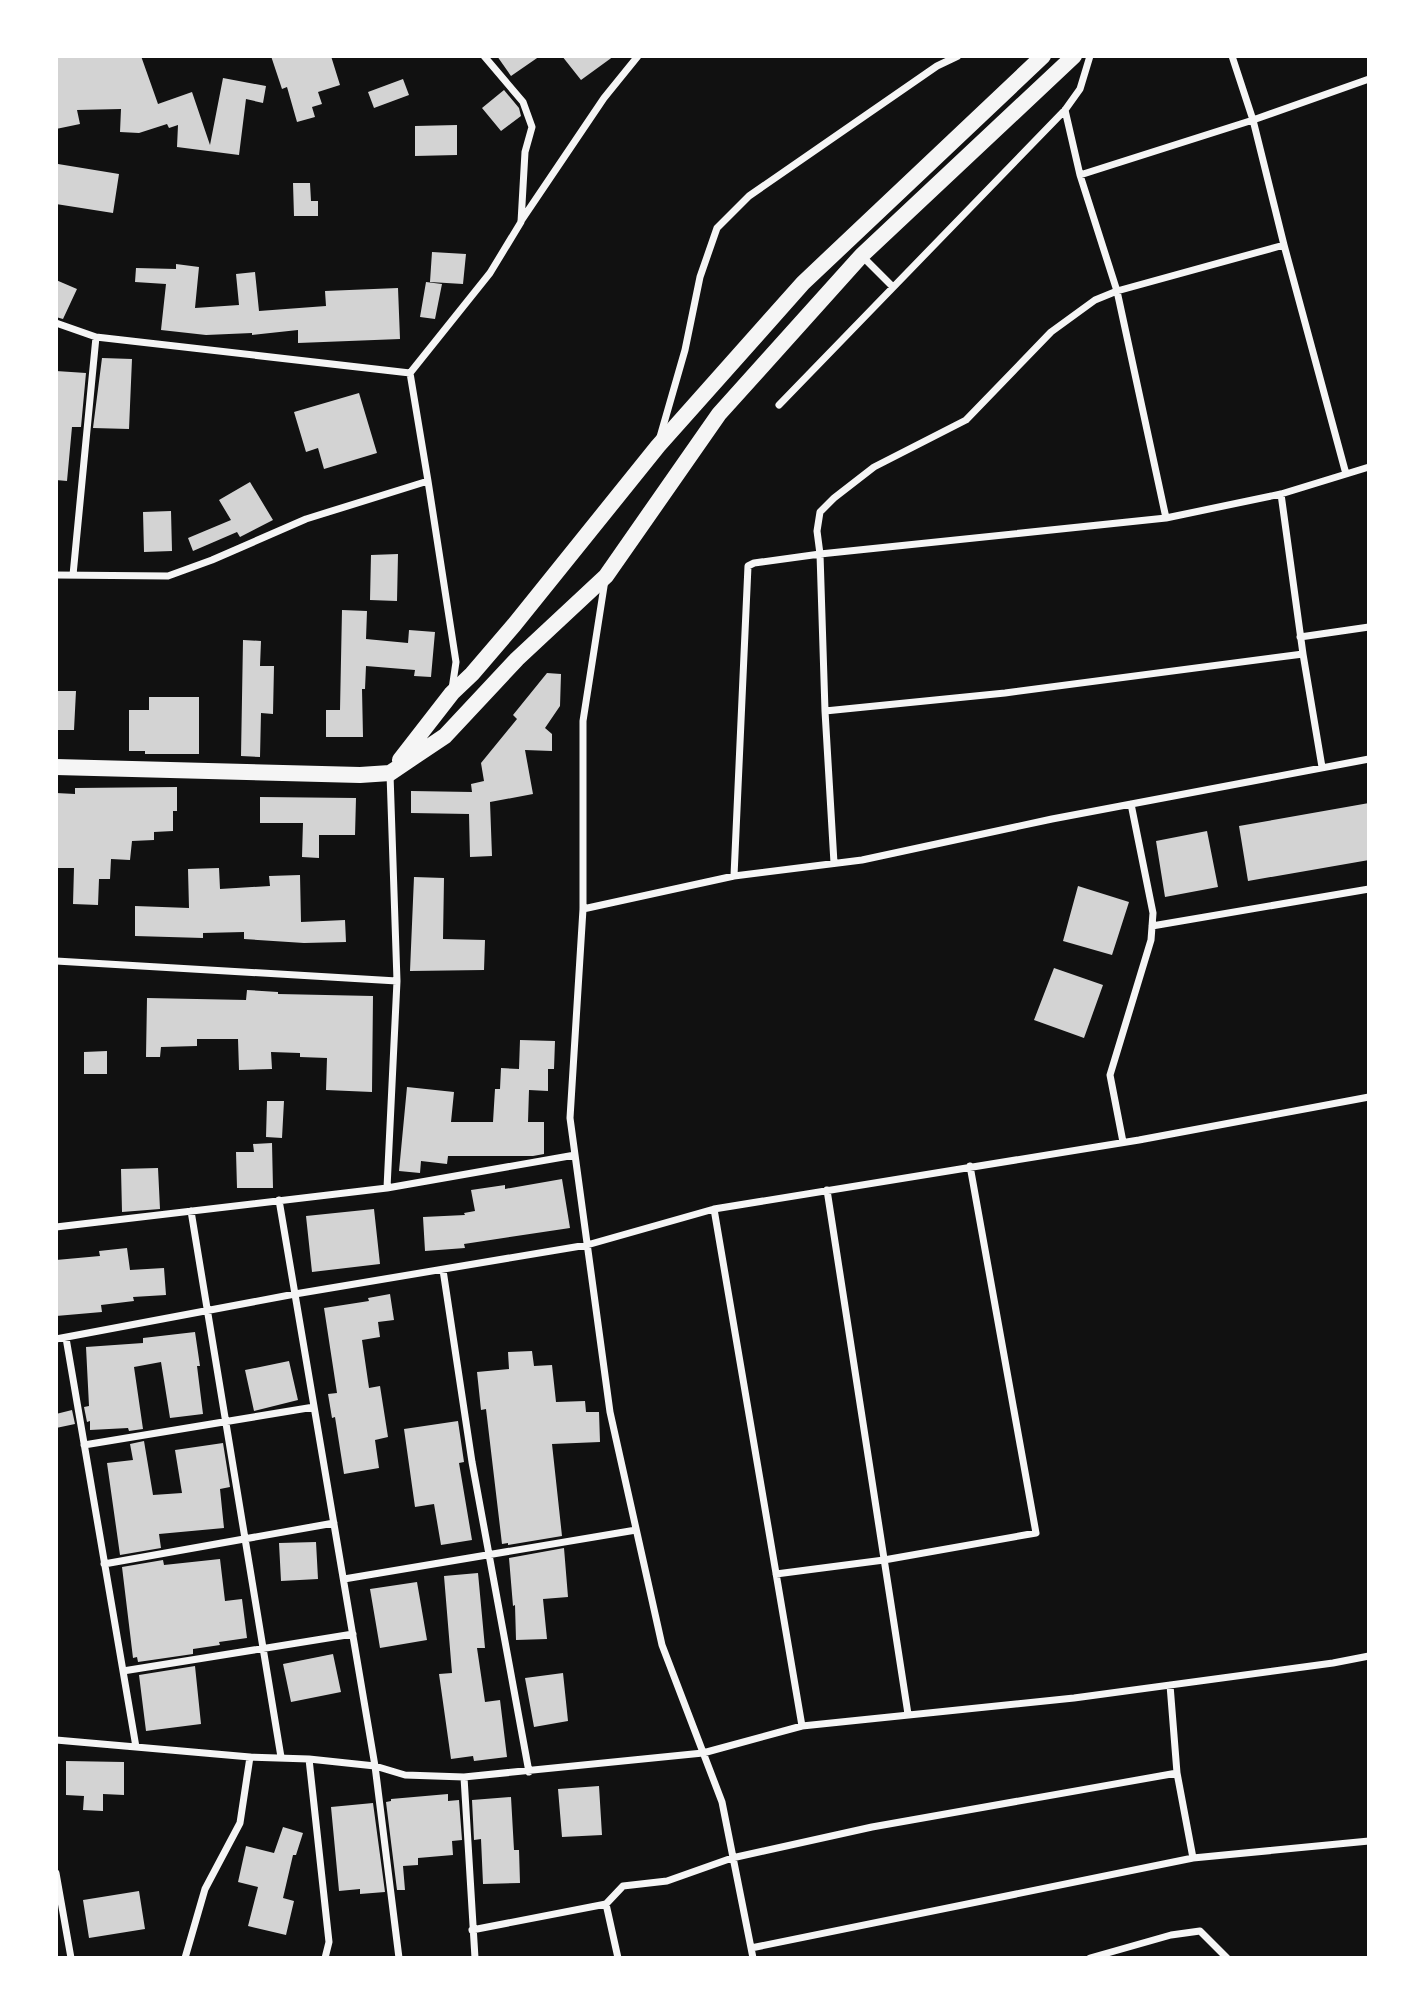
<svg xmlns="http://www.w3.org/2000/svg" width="1425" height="2014" viewBox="0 0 1425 2014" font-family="Signika,sans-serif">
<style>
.building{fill:#d3d3d3}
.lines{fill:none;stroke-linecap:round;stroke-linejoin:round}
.minor{stroke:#f5f5f5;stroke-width:7}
.primary{stroke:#f5f5f5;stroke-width:16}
</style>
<rect width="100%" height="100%" fill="#111"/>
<path class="building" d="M56 56H141L158 104 192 92 210 145 223 78 266 86 263 103 246 99 239 155 177 147 178 125 169 128 167 124 139 133 120 132 121 109 77 110 80 124 56 129Z
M271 56H331L340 85 318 92 322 104 312 107 315 117 297 122 287 87 282 89Z
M497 56H540L511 76Z
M562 56H614L581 80Z
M403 79 409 95 374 108 368 92Z
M504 90 519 108 521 116 501 131 482 108Z
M457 125V155L415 156V126Z
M58 164 119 174 113 213 56 204Z
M293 183H310L311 201H318V216H294Z
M432 252 466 254 463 284 430 282Z
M176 264 199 267 195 308 239 305 236 274 255 272 259 311 326 306 325 291 398 288 400 339 298 343V330L252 335V333L206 335 161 330 166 284 135 282 136 268 176 269Z
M56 280 77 289 63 319 56 317Z
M426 282 442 284 435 319 420 317Z
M102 358 132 359 129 429 93 428Z
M56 371 86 373 81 427H72L67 481 56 480Z
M359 393 377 453 324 469 318 448 306 452 294 412Z
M250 482 273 520 240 537 237 532 193 551 188 538 231 520 219 500Z
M171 511 172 551 144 552 143 512Z
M398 554 397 601 370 600 371 555Z
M342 610 367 611 366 639 408 643 409 630 435 632 431 677 414 676 415 670 366 666 365 689H362L363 737H326V710H340Z
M243 640 261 641 260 666H274L273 714 261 713 260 757 241 756Z
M547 673 561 674 560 706 545 728 552 734V751L525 750 533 794 490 802 492 856 470 857 469 814 411 813V791L472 792 471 784 484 781 481 763 517 719 513 715Z
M56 691H76L74 730H56Z
M149 697H199V754H145V751H129V710H149Z
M177 787V811H173V831L154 832V840L132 841 130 860 111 859 110 879H99L98 905 73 904 74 868H56V793L75 794V788Z
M260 797 356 798 355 835H319V858L302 857 303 823H260Z
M1369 803V860L1248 881 1239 826Z
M1207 831 1218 887 1165 897 1156 841Z
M219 868 220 889 270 886 269 876 300 875 301 922 345 920 346 942 304 943 244 939V932L203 933V938L135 936V906L189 908 188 869Z
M414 877 444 878 443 939 485 940 484 970 410 971Z
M1078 886 1129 902 1112 955 1063 941Z
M1054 968 1103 985 1084 1038 1034 1020Z
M247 990 278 992V994L373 996 372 1092 326 1090 327 1058 300 1057V1053L271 1052 272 1069 239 1070 238 1039H197V1046L161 1047 160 1057H146L147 998 246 1000Z
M520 1040 555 1041 554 1069H548V1091L529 1090 528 1122H544V1154L533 1156H448L447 1164 421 1161 420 1173 399 1171 407 1087 454 1092 451 1122H493L495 1089H500L501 1068 519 1069Z
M107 1051V1074H84V1052Z
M267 1101H284L282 1138 266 1137Z
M272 1143 273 1188H237L236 1152H254L253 1144Z
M158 1168 160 1209 122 1212 121 1169Z
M562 1179 570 1228 464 1244 465 1248 425 1251 423 1217 465 1215 464 1213 475 1211 471 1190 505 1185V1189Z
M374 1209 380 1264 312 1272 306 1216Z
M127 1248 130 1270 164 1268 166 1295 133 1297 134 1301 101 1305 102 1312 56 1316V1260L100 1256 99 1251Z
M390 1294 394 1320 378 1322 380 1337 362 1340 369 1388 380 1386 388 1437 375 1440 379 1468 344 1474 335 1417 332 1418 328 1394 337 1393 324 1308 369 1301 368 1298Z
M195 1332 200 1366H197L203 1414 170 1418 161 1362 134 1367 143 1429 129 1431 128 1428 90 1430V1421L87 1422 84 1407 89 1406 86 1347 143 1343V1338Z
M532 1351 534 1366 552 1365 556 1402 585 1401 586 1412H599L600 1442 552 1444 562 1536 508 1545V1543L502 1544 486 1409 481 1410 477 1372 509 1369 508 1352Z
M289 1361 298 1400 254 1411 245 1370Z
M72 1410 75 1424 56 1428V1414Z
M458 1421 464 1462 459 1463 472 1540 441 1545 434 1504 415 1507 404 1429Z
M144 1441 153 1495 182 1493 175 1450 223 1443 230 1487 220 1489 224 1528 159 1534 161 1548 120 1555 107 1463 133 1460 130 1444Z
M316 1542 318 1579 281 1581 279 1543Z
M564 1548 568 1597 543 1599 547 1639 516 1640 515 1605 513 1606 509 1558Z
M220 1559 225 1601 242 1599 247 1638 219 1642 220 1645 193 1649V1654L138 1662 137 1657 133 1658 122 1567 163 1560 164 1565Z
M478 1573 485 1648H477L485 1702 500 1700 507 1757 474 1761 473 1756 451 1759 439 1674 452 1673 444 1576Z
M417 1582 427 1640 380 1648 370 1589Z
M333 1654 341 1692 291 1702 283 1664Z
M195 1666 201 1724 146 1731 139 1675Z
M563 1673 568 1721 534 1727 525 1678Z
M66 1761 124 1762V1795L103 1794V1811L83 1810 84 1796 66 1795Z
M599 1786 602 1835 562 1837 558 1789Z
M448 1794V1801L459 1800 462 1840 452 1841 453 1855 418 1858V1865L403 1866 405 1890H397L386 1802 391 1801V1799Z
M511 1797 514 1850H519L520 1883 483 1884 481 1839 474 1840 472 1800Z
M373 1803 385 1892 360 1894V1889L339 1891 331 1807Z
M283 1827 303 1833 296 1855H293L283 1898 294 1901 286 1935 248 1926 258 1887 238 1882 246 1846 274 1853Z
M139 1891 145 1929 89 1938 83 1900Z"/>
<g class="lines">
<path class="minor" d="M1080 175 1253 120 1232 56
M521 221 604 98 638 56
M862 256 893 287
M56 323 96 337 410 373 428 481
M410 373 490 273 521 222 525 152 532 127 523 102 484 56
M779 405 1065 110 1080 89 1090 56
M660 437 685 350 700 277 717 228 749 196 937 66 958 56
M1346 474 1284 245 1253 120 1369 79
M1281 494 1303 654 1322 767
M1166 518 1117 291 1284 245
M56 575 168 576 212 560 306 519 428 481 456 662 452 689
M73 575 96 337
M605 580 583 721V909L570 1118 610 1412 662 1645 722 1802 753 1958
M1300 637 1369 627
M825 711 1005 693 1303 654
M834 863 825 711 820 554 1166 518 1281 494 1369 467
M734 876 748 566 754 563 820 554 817 531 820 512 834 498 874 467 966 420 1051 332 1095 300 1117 291 1080 175 1065 110
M583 909 734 876 862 860 1052 819 1369 759
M1152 926 1369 889
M56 961 397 981
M1123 1142 1110 1075 1151 940 1153 913 1131 804
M387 1188 575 1155
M827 1190 908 1714
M279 1200 375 1766 399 1958
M714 1209 802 1726
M191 1211 281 1757
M56 1227 387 1188 397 981 390 774
M443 1270 472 1462 529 1772
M66 1338 136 1747
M56 1339 295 1294 587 1245 714 1209 1139 1140 1369 1097
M84 1445 314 1407
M104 1564 334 1523
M776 1574 884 1560 1036 1533 970 1166
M344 1579 636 1530
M123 1671 353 1634
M56 1740 250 1757 309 1759 375 1766 405 1775 464 1777 703 1753 802 1726 1074 1698 1333 1663 1369 1656
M309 1759 329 1942 325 1958
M464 1777 475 1958
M1193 1858 1369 1841
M56 1873 71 1958
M606 1904 618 1958
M472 1930 606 1904 623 1886 667 1881 732 1858 872 1827 1177 1773 1170 1685
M751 1948 1193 1858 1177 1773
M185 1958 205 1889 240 1823 250 1757
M1090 1958 1171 1935 1200 1931 1227 1958"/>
<path class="primary" d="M400 760 452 693 472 674 514 625 658 446 803 283 1043 56
M56 767 360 775 390 773 445 736 517 659 606 576 719 414 862 255 1074 56"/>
</g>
<rect width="1425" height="2014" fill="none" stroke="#ffffff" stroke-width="116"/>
</svg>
